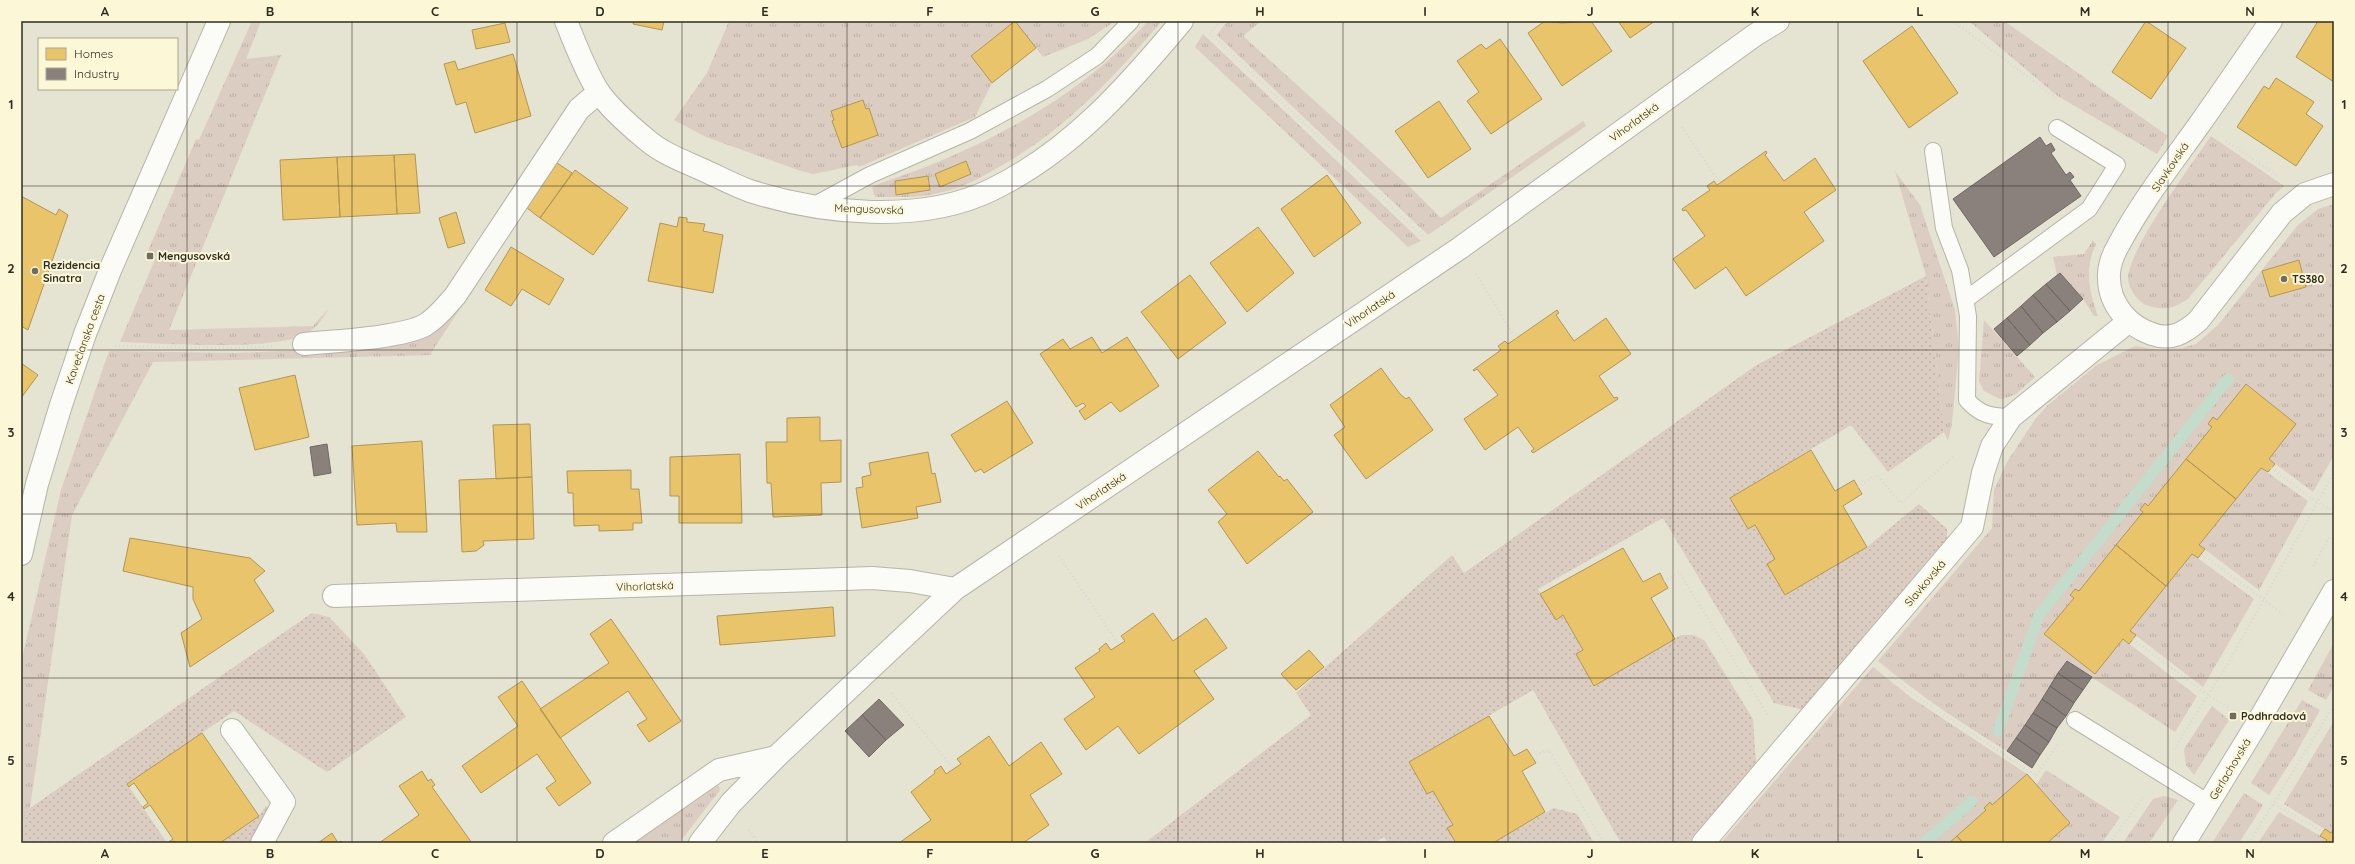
<svg xmlns="http://www.w3.org/2000/svg" width="2355" height="864" viewBox="0 0 2355 864" font-family="Quicksand,sans-serif">
<style>
.grass{fill:url(#grass-tufts)}
.garden{fill:url(#garden-dots)}
.homes{fill:#e9c46a;stroke:#b19754}
.industry{fill:#8a817c;stroke:#6f6861}
.lines{fill:none;stroke-linecap:round;stroke-linejoin:round}
.stream{stroke:#c3dccb;stroke-width:11}
.service-casing{stroke:#b6b5a7;stroke-width:18}
.minor-casing{stroke:#b6b5a7;stroke-width:24}
.tertiary-casing{stroke:#b6b5a7;stroke-width:24}
.path{stroke:#d9d9d4;stroke-width:2.5;stroke-dasharray:1 3;stroke-linecap:butt}
.service{stroke:#fbfbf8;stroke-width:16}
.minor{stroke:#fbfbf8;stroke-width:22}
.tertiary{stroke:#fbfbf8;stroke-width:22}
.grid{fill:none;stroke:#2f2e22;stroke-width:1;stroke-opacity:0.55}
.poi-dot{fill:#6f6d60;stroke:#fbf7d7;stroke-width:1.5}
.labels{text-anchor:middle;dominant-baseline:central;stroke-width:4;stroke-linejoin:round;paint-order:stroke}
.street-label{font-size:11px;fill:#2f2e22;stroke:#fbf7d7}
.poi-label{font-size:11px;font-weight:bold;fill:#2f2e22;stroke:#fbf7d7;text-anchor:start}
.neatline{fill:none;stroke:#2f2e22;stroke-width:1.5}
.grid-label{font-size:13px;text-anchor:middle;font-weight:bold;fill:#2f2e22}
</style>
<defs>
<pattern id="grass-tufts" width="24" height="20" patternUnits="userSpaceOnUse"><rect width="24" height="20" fill="#dbcdc2"/><path d="M3 7l-1-3M5 7V3M7 7l1-3M15 17l-1-3M17 17v-4M19 17l1-3" fill="none" stroke="#bcb0a6"/></pattern>
<pattern id="garden-dots" width="8" height="8" patternUnits="userSpaceOnUse"><rect width="8" height="8" fill="#dbcdc2"/><path d="M2 2h.1M6 6h.1" fill="none" stroke="#bcb0a6" stroke-width="1.8" stroke-linecap="round"/></pattern>
</defs>
<rect width="100%" height="100%" fill="#e5e3d2"/>
<path class="grass" d="M252 21H261L246 59 281 55 169 330 313 326 329 308C323 318 318 326 308 333 277 352 160 343 120 342L156 257 147 253 196 139 199 140Z
M729 21H1113L1114 22 1088 39 1043 57 1015 21 971 56 992 83 975 117 859 167 857 165 813 174 798 170 706 137 674 120 707 73Z
M1148 21H1162C1113 78 1063 132 997 168 979 179 959 189 938 193 918 198 896 197 875 197L872 187 881 183C978 151 1079 99 1148 21Z
M1227 21H1261L1243 36 1411 188 1441 218 1583 121 1586 126 1428 235 1217 35Z
M1969 21H2004L2168 136 2157 154 2056 95Z
M1203 34 1421 241 1408 247 1406 245 1195 47Z
M583 122 431 353 432 355 153 362 72 515 30 808 21 829V663L61 490 109 351 235 353 380 347 412 343 431 334Z
M2211 136 2284 186 2276 193 2188 299C2173 309 2163 311 2146 305 2137 301 2128 288 2128 278 2129 248 2192 164 2211 136Z
M1895 171 1920 205 1955 310 1959 348 1952 423 1948 441 1944 432 1926 276Z
M2334 204V455L2313 492 2269 459 2296 424 2246 384 2217 420 2213 417 2208 424 2212 427 2148 506 2145 503 2140 510 2143 512 2079 591 2075 589 2070 594 2074 598 2044 634 2095 674 2123 639 2197 696 2175 732 2067 661 2007 751C1962 724 1919 695 1878 661L1992 528 1994 490 2007 462 2036 418 2048 405 2097 365 2135 346 2160 350 2182 348 2196 344 2218 325 2298 225 2318 209Z
M2093 240 2096 244C2084 269 2089 291 2098 316H2094L2083 299 2060 273 2057 275 2053 257 2084 254Z
M1984 320 2035 377 2016 394 2006 398 2000 399 1984 391 1979 381Z
M2261 468 2308 501 2259 590 2199 545Z
M2192 554 2254 599 2203 687 2130 631Z
M2334 643V686L2326 700 2308 690Z
M1873 667 1913 699 2027 774 1992 805 1989 803 1984 808 1986 810 1949 843H1721Z
M2302 700 2320 710 2295 755 2269 795 2251 783Z
M2212 706 2229 720 2194 775 2186 765 2184 749Z
M2334 721V829L2331 833 2284 804Z
M2046 770 2120 817 2102 843H2047L2036 785Z
M716 785 719 786 720 790 679 843H634Z
M2244 793 2263 805 2239 843H2212Z
M2164 796 2178 800 2149 843H2123L2153 799Z
M2279 812 2327 840 2325 843H2258Z"/>
<path class="garden" d="M1926 276 1944 432 1888 472 1851 425 1730 498 1748 529 1755 525 1775 559 1785 595 1867 547 1919 504 1947 529V542L1804 710 1774 703 1663 518 1538 589 1556 620 1563 615 1583 650 1576 654 1594 685 1681 635H1693L1704 640 1753 719 1756 764 1688 843H1621L1533 690 1409 762 1427 793 1433 791 1453 825 1448 828 1456 843H1388L1384 837 1374 843 1146 842 1311 715 1296 693 1452 555 1464 573 1755 366Z
M312 613 329 617 364 654 406 717 327 772 234 711 127 784 167 843H21V829L30 808Z
M266 806 270 810 251 843H220L259 816Z
M1554 808 1577 814 1594 843H1493Z"/>
<path class="homes" d="M634 21H664L662 30 633 24Z
M1015 21 1036 48 992 83 971 56Z
M1545 21 1562 23 1591 21 1612 51 1562 86 1528 33Z
M1618 21H1655L1630 38Z
M2146 21 2186 48 2151 99 2112 72Z
M2318 21H2334V82L2296 57Z
M505 23 510 42 476 49 472 30Z
M1912 26 1958 93 1909 128 1863 61Z
M1500 39 1542 99 1491 134 1467 101 1479 92 1457 61 1481 44 1486 49Z
M513 54 531 116 475 133 466 102 456 105 444 64 455 61 458 70Z
M2276 78 2314 102 2306 114 2323 126 2296 166 2237 127 2264 86 2269 89Z
M863 100 866 109 869 108 878 135 842 148 832 121 834 120 831 111Z
M1439 101 1471 149 1428 178 1395 131Z
M1766 151 1767 153 1765 155 1784 181 1815 158 1836 190 1804 212 1824 241 1746 296 1726 267 1695 289 1673 259 1705 236 1686 210 1683 211 1682 209 1710 190 1707 186 1714 181 1717 185Z
M415 154 420 213 397 214 394 155Z
M394 155 397 214 340 217 337 157Z
M337 157 340 217 283 220 280 160Z
M966 161 971 174 940 187 935 174Z
M557 163 572 173 540 218 527 208Z
M575 170 628 208 593 255 540 218Z
M1327 175 1361 223 1314 257 1281 209Z
M928 176 930 190 896 195 895 181Z
M21 196 56 215 59 209 68 215 28 330 21 326Z
M456 212 465 243 448 248 439 218Z
M679 217 687 218V222L705 224 703 231 723 235 713 293 648 281 660 223 677 227Z
M1258 227 1294 273 1247 312 1210 263Z
M511 247 564 279 549 305 522 289 511 306 485 290Z
M2299 260 2306 287 2270 297 2262 271Z
M1190 275 1226 323 1178 359 1141 312Z
M1557 310 1559 313 1556 315 1574 341 1606 318 1631 354 1599 376 1614 398 1617 397 1618 399 1533 453 1531 451 1534 449 1518 427 1485 450 1464 419 1498 395 1477 369 1474 371 1473 370 1501 350 1498 346 1505 341 1508 344Z
M1092 337 1102 353 1127 337 1159 386 1120 412 1111 402 1085 420 1079 411 1086 406 1083 403 1076 407 1040 354 1063 339 1070 349Z
M21 363 38 375 21 398Z
M1381 368 1400 394 1406 399 1409 397 1433 430 1366 479 1334 435 1345 427 1330 405Z
M295 375 309 437 255 450 239 388Z
M2246 384 2296 424 2269 459 2275 464 2268 472 2261 468 2236 499 2186 459 2212 427 2208 424 2213 417 2217 420Z
M1007 401 1033 443 984 473 981 469 975 472 951 435Z
M820 417V441L841 440V482L821 483 822 515 773 517 771 483H767L766 442H787V418Z
M530 424 532 477 496 479 493 425Z
M422 441 427 532H397L396 523 357 525 352 446Z
M1811 450 1835 491 1854 480 1862 494 1843 506 1867 547 1785 595 1767 564 1775 559 1755 525 1748 529 1730 498Z
M1258 451 1279 477 1280 476 1284 481 1287 479 1313 512 1247 564 1218 522 1227 514 1208 490Z
M928 452 932 474 935 473 941 502 916 507 918 518 862 528 856 488 863 487 862 477 871 475 869 463Z
M740 454 742 523H679V496H670V457Z
M2186 459 2236 499 2199 545 2205 549 2198 558 2192 554 2166 586 2116 545 2143 512 2140 510 2145 503 2148 506Z
M631 470V489H639L642 523H633V530L599 531V525L574 526 573 493H568L567 471Z
M532 477 534 539 483 541 484 545 476 551 462 552 459 480Z
M130 538 250 558 265 571 254 580 274 611 190 667 181 633 202 619 193 599V587L123 571Z
M2116 545 2166 586 2130 631 2136 635 2133 639 2129 644 2123 639 2095 674 2044 634 2074 598 2070 595 2075 589 2079 591Z
M1623 548 1643 582 1660 573 1664 581 1668 588 1651 598 1675 639 1594 686 1576 654 1583 650 1563 615 1556 620 1540 594Z
M833 607 835 636 720 645 717 616Z
M1153 613 1173 641 1206 618 1227 648 1194 671 1214 699 1139 754 1118 726 1086 750 1064 719 1095 697 1075 668 1100 651 1099 649 1106 643 1111 650 1125 641 1121 636Z
M611 619 681 721 649 742 637 725 647 719 628 691 560 738 540 709 609 663 590 634Z
M1309 650 1324 667 1296 690 1281 674Z
M522 681 591 783 559 806 546 788 556 781 537 754 481 793 462 766 518 726 498 697Z
M1489 716 1514 756 1527 749 1536 763 1522 771 1545 812 1493 843H1456L1447 828 1453 825 1433 791 1427 794 1409 762Z
M202 733 259 816 220 843H176L174 841 167 843 173 839 150 805 144 809 143 807 148 803 134 783 129 787 127 784Z
M989 736 1009 766 1041 742 1062 774 1030 795 1049 825 1023 843H899L931 820 911 792 935 773 934 771 941 766 946 774 961 764 957 759Z
M422 771 428 781 431 779 435 785 432 787 472 843H379L419 815 399 786Z
M2027 774 2070 823 2047 843H1963L1957 836 1986 810 1984 808 1990 802 1992 805Z
M2325 829 2331 833 2334 829V843H2325L2327 840 2320 836Z
M332 833 338 843 341 841 342 843H318Z
M1957 836 1963 843H1949Z"/>
<path class="industry" d="M2040 137 2046 146 2051 143 2055 150 2051 153 2066 175 2070 172 2074 177 2070 180 2081 196 1994 257 1953 199Z
M2060 273 2083 299 2070 311 2046 284Z
M2046 284 2070 311 2057 322 2033 295Z
M2033 295 2057 322 2043 333 2021 306Z
M2021 306 2043 333 2030 345 2007 318Z
M2007 318 2030 345 2017 356 1994 329Z
M327 444 331 473 314 476 310 447Z
M2067 661 2092 677 2083 690 2058 673Z
M2058 673 2083 690 2074 703 2050 686Z
M2050 686 2074 703 2066 716 2042 699Z
M879 699 904 725 886 740 862 715Z
M2042 699 2066 716 2057 728 2033 713Z
M2033 713 2057 728 2049 742 2025 725Z
M862 715 886 740 869 757 845 731Z
M2025 725 2049 742 2040 755 2016 738Z
M2016 738 2040 755 2032 768 2007 751Z"/>
<g class="lines">
<path class="stream" d="M1998 731 2039 615 2228 379
M1924 843 1972 801"/>
<g class="service-casing">
<path id="service" d="M1933 151 1944 228 1960 270 1968 316 1967 400C1980 415 1992 417 2011 417
M813 206 870 175 970 131 1047 89 1097 56 1131 21
M1965 300 2089 209 2117 165 2057 128
M2075 720 2209 803"/>
</g>
<g class="minor-casing">
<path id="minor" d="M566 21C575 44 585 70 598 91 610 109 630 126 647 140 662 153 683 161 701 169 717 176 733 185 750 191 822 214 921 224 991 190 1070 152 1127 87 1182 21
M2271 21C2247 56 2223 91 2199 125 2171 164 2140 204 2118 246 2113 254 2108 268 2109 278 2109 304 2128 326 2152 334 2171 341 2184 333 2198 321L2282 213 2305 194 2334 184
M304 344C333 341 401 338 425 325 437 318 446 306 455 296L579 109 599 92
M334 596 872 578 910 581 955 589
M232 730 284 802 262 843
M614 843 719 770 776 757 955 589 1460 248 1755 35 1778 21
M700 843 731 803 776 757
M1703 843 1972 527 1983 473 1992 446 2011 417 2129 321
M2184 843 2255 727 2334 591"/>
</g>
<g class="tertiary-casing">
<path id="tertiary" d="M21 554 37 484 61 405 85 334 111 268 219 21"/>
</g>
<path class="path" d="M1220 21 1210 33 1422 236
M1953 21 2059 100
M1682 127 1720 183
M2226 141 2278 176
M1476 274 1516 339
M115 346 232 348 274 346
M2271 468 2317 502 2334 511
M1858 487 1877 475 1901 503 1955 455
M2202 554 2283 614
M1059 556 1119 645
M2313 566 2331 535
M1664 581 1679 572 1769 717
M2133 639 2209 696 2228 707
M1889 674 1913 694 2036 776 2059 743
M891 693 954 769
M2174 749 2232 657 2334 472
M1532 756 1549 750 1604 843
M2274 804 2323 832
M749 830 758 843
M2110 843 2143 797
M2249 843 2334 705"/>
<use href="#service" class="service"/>
<use href="#minor" class="minor"/>
<use href="#tertiary" class="tertiary"/>
</g>
<path class="grid" d="M187 21V843M352 21V843M517 21V843M682 21V843M847 21V843M1012 21V843M1178 21V843M1343 21V843M1508 21V843M1673 21V843M1838 21V843M2003 21V843M2168 21V843M21 186H2334M21 350H2334M21 514H2334M21 678H2334"/>
<g class="poi-dot">
<rect x="146" y="252" width="8" height="8" rx="2"/>
<circle cx="35" cy="271" r="4"/>
<circle cx="2284" cy="279" r="4"/>
<rect x="2229" y="712" width="8" height="8" rx="2"/>
</g>
<g class="labels">
<g class="street-label">
<text transform="translate(1634 122) rotate(-36)">Vihorlatská</text>
<text transform="translate(2170 167) rotate(-56)">Slavkovská</text>
<text transform="translate(869 209) rotate(2)">Mengusovská</text>
<text transform="translate(1370 309) rotate(-34)">Vihorlatská</text>
<text transform="translate(85 339) rotate(-70)">Kavečianska cesta</text>
<text transform="translate(1101 491) rotate(-34)">Vihorlatská</text>
<text transform="translate(1925 583) rotate(-50)">Slavkovská</text>
<text transform="translate(645 586) rotate(-2)">Vihorlatská</text>
<text transform="translate(2230 769) rotate(-59)">Gerlachovská</text>
</g>
<g class="poi-label">
<text x="158" y="256">Mengusovská</text>
<text x="43" y="265">Rezidencia<tspan x="43" dy="13">Sinatra</tspan></text>
<text x="2292" y="279">TS380</text>
<text x="2241" y="716">Podhradová</text>
</g>
</g>
<rect width="2355" height="864" fill="none" stroke="#fbf7d7" stroke-width="44"/>
<rect x="38" y="38" width="140" height="52" fill="#fbf7d7" stroke="#a9a78f"/>
<rect x="46" y="48" width="20" height="12" fill="#e9c46a" stroke="#a9a78f"/>
<text x="74" y="58" font-size="12" fill="#2f2e22">Homes</text>
<rect x="46" y="68" width="20" height="12" fill="#8a817c" stroke="#a9a78f"/>
<text x="74" y="78" font-size="12" fill="#2f2e22">Industry</text>
<rect x="22" y="22" width="2311" height="820" class="neatline"/>
<g class="grid-label">
<text x="105" y="16">A</text>
<text x="270" y="16">B</text>
<text x="435" y="16">C</text>
<text x="600" y="16">D</text>
<text x="765" y="16">E</text>
<text x="930" y="16">F</text>
<text x="1095" y="16">G</text>
<text x="1260" y="16">H</text>
<text x="1425" y="16">I</text>
<text x="1590" y="16">J</text>
<text x="1755" y="16">K</text>
<text x="1920" y="16">L</text>
<text x="2085" y="16">M</text>
<text x="2250" y="16">N</text>
<text x="11" y="109">1</text>
<text x="2344" y="109">1</text>
<text x="11" y="273">2</text>
<text x="2344" y="273">2</text>
<text x="11" y="437">3</text>
<text x="2344" y="437">3</text>
<text x="11" y="601">4</text>
<text x="2344" y="601">4</text>
<text x="11" y="765">5</text>
<text x="2344" y="765">5</text>
<text x="105" y="858">A</text>
<text x="270" y="858">B</text>
<text x="435" y="858">C</text>
<text x="600" y="858">D</text>
<text x="765" y="858">E</text>
<text x="930" y="858">F</text>
<text x="1095" y="858">G</text>
<text x="1260" y="858">H</text>
<text x="1425" y="858">I</text>
<text x="1590" y="858">J</text>
<text x="1755" y="858">K</text>
<text x="1920" y="858">L</text>
<text x="2085" y="858">M</text>
<text x="2250" y="858">N</text>
</g>
</svg>
